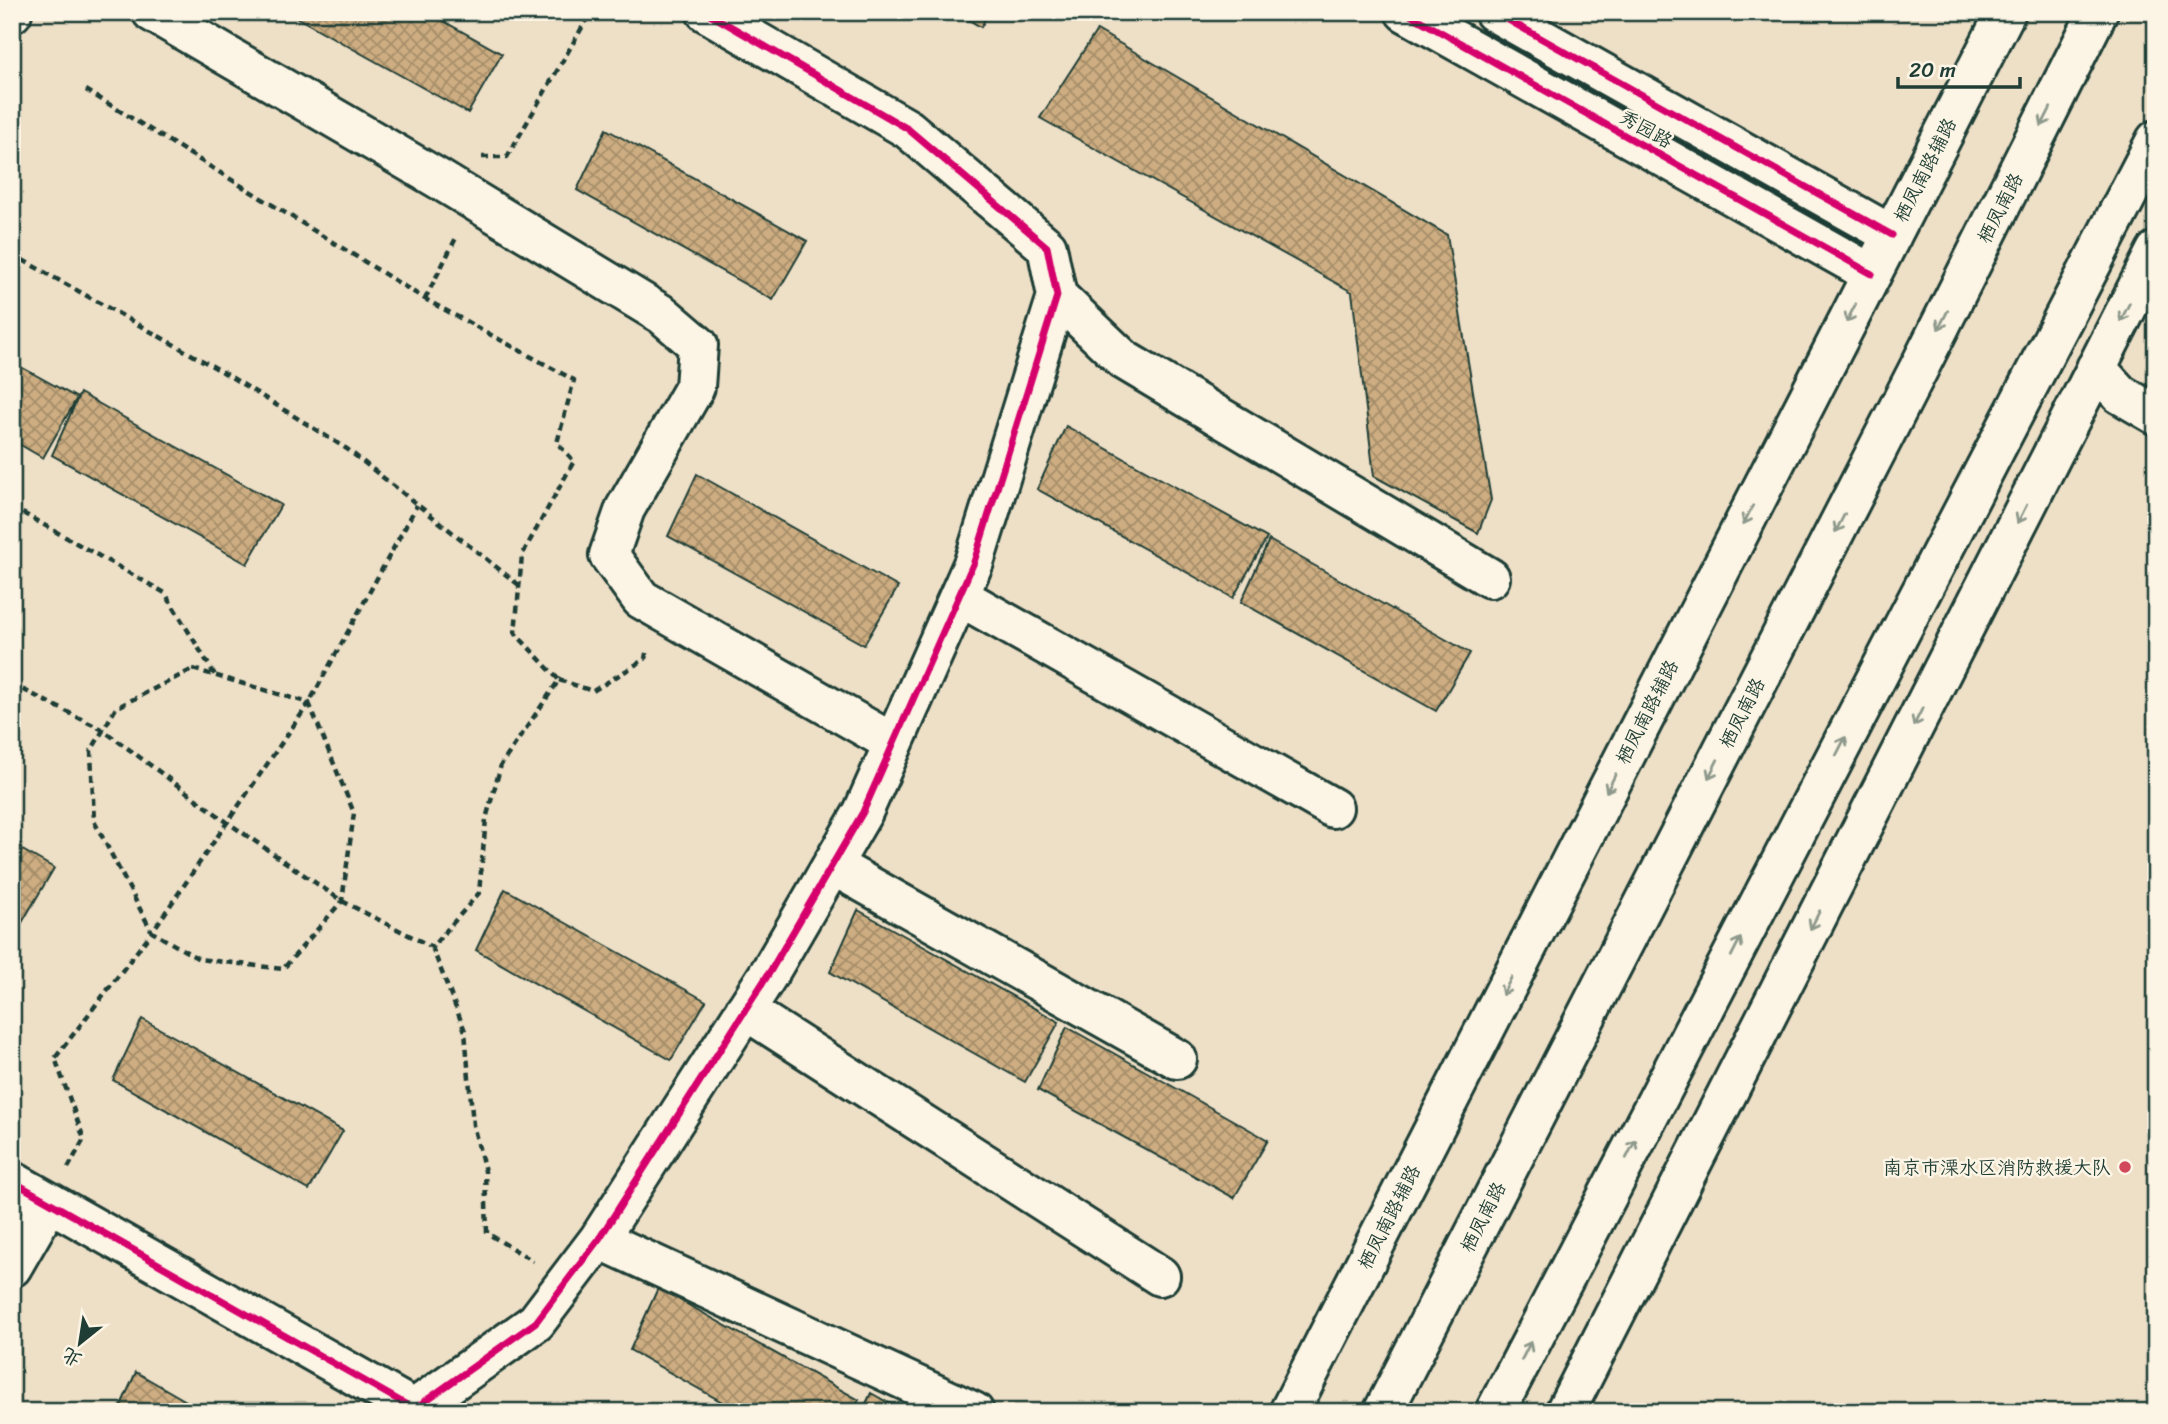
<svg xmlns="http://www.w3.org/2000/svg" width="2168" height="1424" viewBox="0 0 2168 1424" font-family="Sriracha,'LXGW WenKai TC',sans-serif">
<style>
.building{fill:url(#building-cross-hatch);stroke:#1f3d34;stroke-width:2}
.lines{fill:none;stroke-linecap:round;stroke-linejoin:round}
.minor-casing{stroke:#1f3d34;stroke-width:44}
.major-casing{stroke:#1f3d34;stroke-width:44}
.path{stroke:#1f3d34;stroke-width:4.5;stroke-dasharray:7 5;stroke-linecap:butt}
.minor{stroke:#fcf5e5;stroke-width:38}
.major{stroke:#fcf5e5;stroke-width:38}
.cycleway-casing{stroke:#fcf5e5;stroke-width:11}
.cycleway{stroke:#d6006c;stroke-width:7}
.oneway{stroke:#8e998c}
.poi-dot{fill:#d1495b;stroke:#fcf5e5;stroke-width:2.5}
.labels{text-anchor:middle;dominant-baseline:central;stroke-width:5;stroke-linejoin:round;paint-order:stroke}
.street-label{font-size:19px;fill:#1f3d34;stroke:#fcf5e5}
.poi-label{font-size:19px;fill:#1f3d34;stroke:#fcf5e5;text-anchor:end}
</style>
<defs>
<pattern id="building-cross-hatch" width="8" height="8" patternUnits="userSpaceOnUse" patternTransform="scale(1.75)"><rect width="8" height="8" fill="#cdad81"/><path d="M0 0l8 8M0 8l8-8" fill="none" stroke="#a68e6a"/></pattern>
</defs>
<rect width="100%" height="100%" fill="#eedfc7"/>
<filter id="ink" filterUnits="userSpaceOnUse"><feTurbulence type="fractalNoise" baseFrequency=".0143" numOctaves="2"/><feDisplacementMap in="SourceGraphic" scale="14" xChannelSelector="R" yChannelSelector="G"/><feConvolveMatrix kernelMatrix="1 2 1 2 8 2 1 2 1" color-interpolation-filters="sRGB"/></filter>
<g filter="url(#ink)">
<path class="building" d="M287 12H427L502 54 468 113Z
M955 12H989L981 27Z
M1097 30 1447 235 1491 500 1478 533 1374 476 1352 292 1040 118Z
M606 129 807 241 773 300 577 190Z
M12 362 77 398 43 458 12 440Z
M80 393 281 505 247 564 52 455Z
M1066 426 1267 538 1233 598 1037 489Z
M697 474 898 587 864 645 668 536Z
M1269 540 1470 653 1436 711 1241 602Z
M12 844 54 868 20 926 12 922Z
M505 889 706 1001 671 1060 476 950Z
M858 910 1059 1022 1025 1082 830 972Z
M142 1019 343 1131 309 1190 113 1080Z
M1067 1027 1268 1140 1234 1198 1038 1090Z
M658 1288 859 1400 852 1412H740L630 1350Z
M136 1372 205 1412H118Z
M871 1393 905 1412H862Z"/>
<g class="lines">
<g class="minor-casing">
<path id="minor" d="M152 12 437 178 663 315 698 345 695 387 625 509 609 555 641 599 893 743
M1405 12 1872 274
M1494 12 1892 235
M12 13V12
M1057 296 1124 360 1490 578
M2096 368 2120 394 2156 415
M959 596 1333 808
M832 865 1177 1059
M745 1010 1160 1276
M12 1181 414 1409 536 1322 599 1239 771 970 863 812 974 562 1057 296 1047 247 908 129 706 12
M599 1239 974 1412
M12 1267 49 1203
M1289 1412 2006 12
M1565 1412 2156 251"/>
</g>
<g class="major-casing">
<path id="major" d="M1383 1412 1919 368 2098 12
M1495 1412 2156 140"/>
</g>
<path class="path" d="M585 12 587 19 621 12
M86 90 425 299 574 380 557 443 574 461 522 555 515 633 559 680 501 765 486 819 479 893 432 947 465 1031 473 1125 485 1171 487 1233 533 1261
M482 157H507L587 19
M12 254 223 372 347 449 519 585
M425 299 456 238
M12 507 165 593 215 675
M193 669 309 703 152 932 94 821 91 751 116 708Z
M559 680 593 691 645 659 647 648
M12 684 103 730 227 822 342 901 432 947
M68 1168 84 1139 55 1058 152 932 199 959 283 969 342 901 354 813 309 703 417 505"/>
<use href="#minor" class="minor"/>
<use href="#major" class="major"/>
<g class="cycleway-casing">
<path id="cycleway" d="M1405 12 1872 274
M1494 12 1892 235
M12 1181 414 1409 536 1322 599 1239 771 970 863 812 974 562 1057 296 1047 247 908 129 706 12"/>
</g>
<use href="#cycleway" class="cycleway"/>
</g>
<defs><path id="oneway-shaft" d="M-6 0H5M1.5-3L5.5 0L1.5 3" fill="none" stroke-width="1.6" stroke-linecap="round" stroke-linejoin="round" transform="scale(1.75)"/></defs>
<g class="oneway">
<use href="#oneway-shaft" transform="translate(2046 117) rotate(117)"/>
<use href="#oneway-shaft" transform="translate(2125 312) rotate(117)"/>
<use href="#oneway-shaft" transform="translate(1851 313) rotate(117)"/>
<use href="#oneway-shaft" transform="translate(1943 320) rotate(117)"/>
<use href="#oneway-shaft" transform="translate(2022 514) rotate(117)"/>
<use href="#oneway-shaft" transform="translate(1748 515) rotate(117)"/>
<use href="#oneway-shaft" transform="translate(1840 523) rotate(117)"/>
<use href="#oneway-shaft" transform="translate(1918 717) rotate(117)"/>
<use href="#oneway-shaft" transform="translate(1841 746) rotate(-63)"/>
<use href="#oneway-shaft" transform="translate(1713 769) rotate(117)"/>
<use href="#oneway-shaft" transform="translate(1611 783) rotate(117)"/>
<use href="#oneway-shaft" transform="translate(1815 920) rotate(117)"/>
<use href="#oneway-shaft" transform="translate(1736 947) rotate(-63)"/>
<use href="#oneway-shaft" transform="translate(1507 986) rotate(117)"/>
<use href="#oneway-shaft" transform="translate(1631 1149) rotate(-63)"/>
<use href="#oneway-shaft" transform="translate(1526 1351) rotate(-63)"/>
</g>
</g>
<circle class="poi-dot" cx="2125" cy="1167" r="7"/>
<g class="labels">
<g class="street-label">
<text transform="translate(1646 129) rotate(29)">秀园路</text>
<text transform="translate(1925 170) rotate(-63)">栖凤南路辅路</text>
<text transform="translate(2000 208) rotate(-63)">栖凤南路</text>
<text transform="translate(1647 712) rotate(-63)">栖凤南路辅路</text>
<text transform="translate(1742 713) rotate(-63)">栖凤南路</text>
<text transform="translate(1389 1217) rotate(-63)">栖凤南路辅路</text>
<text transform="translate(1483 1217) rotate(-63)">栖凤南路</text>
</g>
<g class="poi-label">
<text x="2111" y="1167">南京市溧水区消防救援大队</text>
</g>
</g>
<rect width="2168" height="1424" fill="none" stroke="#fcf5e5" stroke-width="42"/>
<rect x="21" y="21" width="2126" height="1382" fill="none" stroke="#1f3d34" stroke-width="2.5" filter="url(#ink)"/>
<g transform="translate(80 1343) rotate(210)" stroke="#fcf5e5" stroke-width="5" paint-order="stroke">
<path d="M0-5L12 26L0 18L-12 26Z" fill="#1f3d34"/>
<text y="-10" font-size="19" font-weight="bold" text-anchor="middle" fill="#1f3d34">北</text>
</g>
<path d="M1898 77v10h122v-10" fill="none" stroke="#1f3d34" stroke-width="3.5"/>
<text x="1909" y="77" font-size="21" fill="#1f3d34" stroke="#fcf5e5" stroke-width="5" paint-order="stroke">20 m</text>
</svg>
